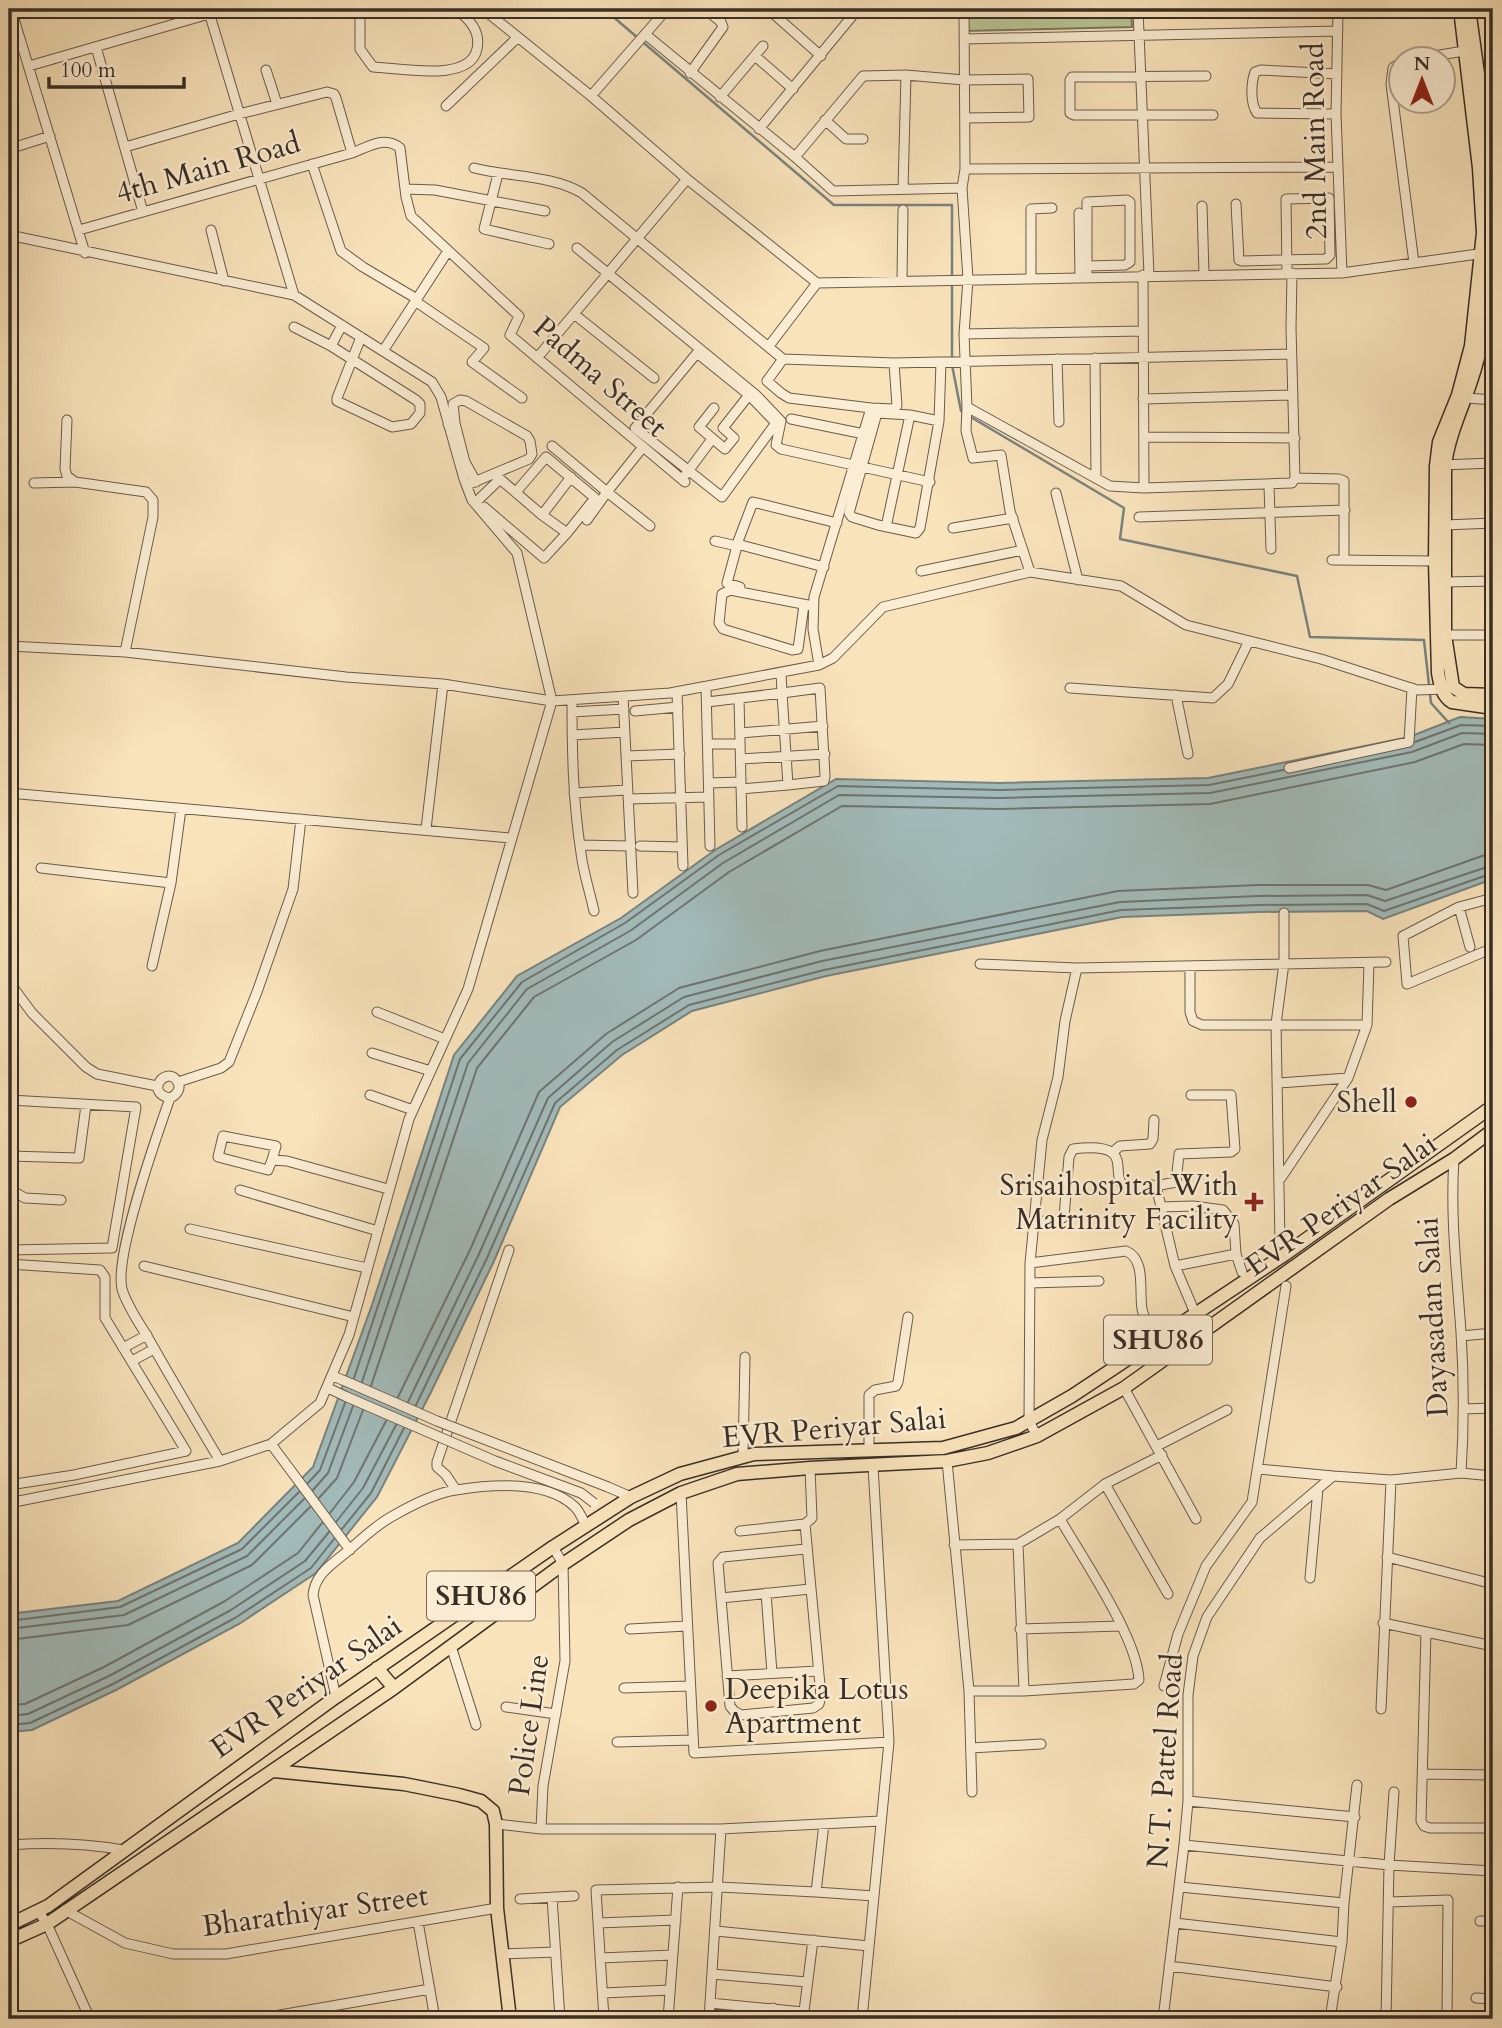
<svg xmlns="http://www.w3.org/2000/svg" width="1502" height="2028" viewBox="0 0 1502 2028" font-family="Cardo,serif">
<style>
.green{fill:#b9c594;stroke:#797a5e;stroke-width:2}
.water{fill:#a2bbba;stroke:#78837f;stroke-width:2}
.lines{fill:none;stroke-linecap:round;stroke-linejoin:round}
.shore{stroke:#6e7470;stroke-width:2}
.stream{stroke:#78837f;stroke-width:2.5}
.minor-casing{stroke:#695b4c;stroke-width:11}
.major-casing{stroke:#392e27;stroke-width:15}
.minor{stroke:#fbedd3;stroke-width:9}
.major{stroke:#f9e3bb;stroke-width:12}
.minor-bridge-casing{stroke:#695b4c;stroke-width:11;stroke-linecap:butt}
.minor-bridge{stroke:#fbedd3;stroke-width:9}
.poi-dot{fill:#8f2418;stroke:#fbedd3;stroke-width:2.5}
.labels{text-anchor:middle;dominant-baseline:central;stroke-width:5;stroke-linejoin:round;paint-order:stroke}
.shield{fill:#fbedd3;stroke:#73675b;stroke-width:2}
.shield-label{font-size:28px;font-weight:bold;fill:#392e27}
.street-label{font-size:30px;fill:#392e27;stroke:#fbedd3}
.poi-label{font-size:30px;fill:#392e27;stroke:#fbedd3;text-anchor:end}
</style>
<rect width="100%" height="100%" fill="#f9e3bb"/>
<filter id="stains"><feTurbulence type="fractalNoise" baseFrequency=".00286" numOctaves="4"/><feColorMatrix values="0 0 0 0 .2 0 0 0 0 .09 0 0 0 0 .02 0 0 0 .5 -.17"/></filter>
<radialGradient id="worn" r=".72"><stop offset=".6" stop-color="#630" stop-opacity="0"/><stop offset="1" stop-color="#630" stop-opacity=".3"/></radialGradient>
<path class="green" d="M965 9H1131L1132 27 965 31Z"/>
<path class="water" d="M1460 717 1493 719V879L1383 919 1367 911 1258 912 1122 917 826 976 692 1011 622 1055 560 1107 494 1261 431 1392 377 1497 316 1573 239 1624 116 1690 32 1730 9 1732V1614L118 1601 238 1543 313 1467 372 1305 454 1055 517 976 621 918 715 850 836 779 1000 783 1208 778 1409 737Z"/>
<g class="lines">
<path class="shore" d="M1415 742 1461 725 1493 726
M354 1378 460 1059 522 982 625 923 719 855 838 786 1000 790 1209 785 1283 770
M362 1382 468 1063 527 989 630 931 723 863 839 795 1000 798 1210 793 1412 752 1462 733 1493 734
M371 1386 477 1068 534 997 636 940 729 872 842 806 1000 809 1210 804 1415 762 1464 744 1493 745
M398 1397 470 1250 539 1092 606 1034 679 988 820 951 1118 891 1258 885H1368L1386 890 1482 856 1493 854
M408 1402 479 1254 548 1098 612 1042 684 997 822 961 1120 902 1258 896 1367 895 1385 901 1493 865
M416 1405 487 1258 555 1103 617 1050 689 1005 824 970 1121 910 1258 905 1367 904 1384 911 1493 873
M308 1483 320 1470 345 1403
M313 1490 328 1473 353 1406
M319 1498 337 1478 363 1410
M330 1513 354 1482 386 1421
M336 1522 363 1488 396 1425
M342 1529 371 1493 404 1428
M9 1621 120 1607 242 1549 299 1492
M9 1629 124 1615 247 1556 304 1499
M9 1640 128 1625 252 1565 310 1507
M9 1705 25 1704 104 1667 225 1601 298 1553 322 1523
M9 1716 28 1714 109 1676 231 1610 305 1561 329 1532
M9 1725 30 1723 113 1684 235 1618 311 1568 334 1539"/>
<path class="stream" d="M604 9 834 205H952V359
M952 365 961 411 963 412
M969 416 1124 508 1120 539 1297 576 1310 637 1424 640 1431 703 1449 723"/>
<g class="minor-casing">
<path id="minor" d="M11 9 85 253
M208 9 294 295
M360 9V49L373 67C400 68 470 83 477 49 481 31 469 19 456 9
M483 9 591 96 687 179 817 283 1342 273 1485 253
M768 9 821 56
M964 9 965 169 962 188 968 279 964 334 967 407 1110 486 1144 488 1292 483 1295 478 1291 328 1292 273
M1138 9 1149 275
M1338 9 1336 114 1342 273
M645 34 795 157 833 191 962 188
M964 39 1338 31
M96 47 143 212
M755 56 793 89
M1410 60 1470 50
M1400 63 1393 68 1391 84 1414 263
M29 66 209 14
M266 70 277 104
M690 73 723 27 721 22 705 9
M1206 76 1072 77 1070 80V113L1074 115H1213
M1474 80 1493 79
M591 96 667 9
M720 97 763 46
M446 106 518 37
M1336 114 1257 113C1250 103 1251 83 1255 72L1261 70 1337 74
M825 120 846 139H863
M759 129 858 9
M125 147 239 114 327 92 334 94 336 98 352 153
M9 149 50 136
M795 157 863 76 906 75 964 80 1028 79 1029 117 965 118
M312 164 341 251 363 267 417 299
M474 168C509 177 552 175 582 193L783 359 894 363 1291 354
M965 169 1337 167
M498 174 484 229 549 244
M405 189 435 190 545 211
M903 189 906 75
M1236 204 1239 260 1242 261 1326 259 1330 255 1329 198 1286 199 1287 273
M1202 206 1204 274
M1079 213 1080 277
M79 230 352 153C368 147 385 135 400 148L406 197 411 216 519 316 510 335 685 482
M211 230 224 281
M9 235 294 295 432 382 441 397 464 479 472 500 517 553 552 701 468 989 409 1119 349 1335 320 1403 271 1444 220 1461 9 1503
M577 248 756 395 781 421 776 445 781 449 930 482
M1143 275 1144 488
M1087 277V202L1127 200 1130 202V262L1125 265 1088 266
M1031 278V209L1052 208
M902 280 903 210
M415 301 484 348 472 362 522 398
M574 314 654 378
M342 325 331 346 416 400 420 404V413L411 424 392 427 337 401V398L361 337
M294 327 331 346
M964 334 1143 331
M769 346 817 283
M383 351 448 251
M697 353 749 395 776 423 722 497 635 428Z
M537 358 687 179
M1095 358 1096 478
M783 359 767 381 781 393 789 398 871 408
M1057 359 1059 422
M1467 398 1493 400
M1143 399 1293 395
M967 407 966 431 973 458 1001 455 1010 511 1030 572
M714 408 699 427 725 449 734 438 723 428 749 395
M877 413 910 415 939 421 920 528 916 533 878 525 852 517 849 513Z
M791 419 864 434
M67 420 65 469 67 476 75 482 146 492 153 500V517L125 652
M939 421 941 362
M455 423 465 462 476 482
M448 424 455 423 453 404 460 400 466 401 527 436 530 441 532 454 529 459 467 485
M1144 437 1295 438
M552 446 607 492 643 447
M1441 465 1493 463
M686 474 712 439
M1295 478 1339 479 1344 481V560
M34 483 75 482
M1269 485 1271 549
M516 492 546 457 595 498 567 533
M1056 493 1078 580
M475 503 500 479 542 515 567 533 544 558 484 507
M542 515 571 477
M1139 517 1345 510
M587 520 607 492 650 526
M1445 525 1493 523
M886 527 910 415
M953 528 1013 518
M715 541 737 546 727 583 740 587
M1332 560 1435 561
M824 567 737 544 753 502 837 523
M921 571 1023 550
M1445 582 1493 581
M804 605 798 649 792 650 723 629 719 623 722 594 730 590 813 606
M1445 635H1493
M9 646 125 652 346 677 443 684 552 701 670 693 819 665 833 658 883 607 1030 572 1121 586 1186 625 1321 659 1417 690 1447 689
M819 665 813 629 814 597 871 408 893 409 897 406 894 363
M9 673 11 646
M706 687 710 846
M1070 688 1213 698 1228 684 1249 641
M677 692 683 866
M1176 695 1188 754
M623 696 633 893
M739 698 742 827
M572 700C572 751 573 802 581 853 583 872 590 892 594 911
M707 702 782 693 788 785 824 781 825 776 820 688 782 693 781 673
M635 711 678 707
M572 712 624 709
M740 733 823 726
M572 735 625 732
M708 744H740
M626 756 680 754
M741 759 825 754
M1289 768 1409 742 1412 688
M709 783 741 782
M741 789 788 785
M9 793 511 838
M574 793 627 790
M628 799 709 797
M426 829 443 684
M580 845 630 846
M640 846 682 847
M41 868 171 883
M1493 898 1459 907 1403 936 1407 984 1493 948
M1459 907 1470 947
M980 964 1077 968 1386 962
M152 966 171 883 181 809
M1190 967V1012L1193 1021 1202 1025H1367
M9 982 32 1013 86 1067 97 1074 157 1086
M377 1012 445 1039
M372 1053 431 1071
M178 1082 221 1068 229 1062 257 992 293 889 301 819
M1279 1083 1348 1078
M370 1095 413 1110
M170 1098C144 1093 166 1065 177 1081 182 1088 177 1095 170 1098 157 1135 114 1256 122 1289 127 1306 138 1321 147 1336 171 1378 195 1419 220 1461
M9 1100 136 1107 112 1248 9 1250
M1113 1152 1120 1146 1150 1144 1153 1139 1154 1120
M9 1156 79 1158 86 1105
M1454 1159C1450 1217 1457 1274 1461 1332 1464 1379 1464 1427 1461 1473
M272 1160 276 1146 223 1136 218 1157 268 1170 272 1160 287 1161 388 1189
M1281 1178 1348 1078 1367 1025 1369 963
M1155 1186 1176 1182 1179 1154 1231 1152 1235 1149 1231 1095H1191
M9 1189 25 1198 61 1200
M240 1190 378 1231
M1160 1207 1193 1206 1223 1210 1234 1224 1236 1254 1242 1272
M1034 1222 1058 1220 1064 1217 1069 1157 1073 1149C1140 1141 1106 1175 1126 1188L1152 1185 1157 1190 1175 1266 1195 1313
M190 1229 367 1268
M1280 1243 1276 1024 1284 963V913
M1030 1263 1126 1251C1146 1259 1139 1291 1142 1309 1144 1320 1152 1331 1157 1341
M9 1264 100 1270 105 1277V1318L186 1451 74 1475 9 1485
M144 1266 354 1317
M1175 1266 1236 1254
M1030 1283 1099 1281
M1461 1336 1493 1333
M123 1348 147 1335
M132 1361 154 1349
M333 1376 352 1384
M328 1388 347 1397
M1124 1388 1196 1519
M1463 1409 1493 1408
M1037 1436 1029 1421 1030 1263 1042 1140 1058 1077 1065 1021 1077 968
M271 1444 350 1550
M1157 1446 1227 1410
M869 1450V1395L875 1390 896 1386 898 1382 908 1317
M743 1457 745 1357
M947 1461 969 1691 972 1792
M1258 1469 1333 1476
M1105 1484 1168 1594
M608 1487 631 1497
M456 1490 446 1475 437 1467V1462L509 1250
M681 1493 694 1753 889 1742
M805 1524 821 1696 819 1704 813 1708 741 1715 734 1711 730 1706 718 1563 723 1557 806 1549
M740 1531 805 1524 812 1518 810 1468
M1018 1544 1024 1691
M954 1545 1018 1544 1060 1519 1105 1484 1162 1455
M1387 1557 1493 1584
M1310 1578 1318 1489
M766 1593 772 1673
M721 1598 810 1589
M1383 1623 1493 1646
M630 1629 687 1626
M1020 1629 1121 1626
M1426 1632 1421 1821 1424 1826 1430 1828H1493
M451 1646 476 1725
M727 1676 818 1671
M1164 1686 1178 1634 1206 1566 1252 1502 1286 1286
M624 1688 689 1686
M969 1691H1024L1134 1684 1139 1680C1137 1637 1083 1559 1060 1519
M336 1697 313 1595C315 1573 334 1563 349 1550 363 1538 375 1526 391 1517 410 1506 434 1493 456 1490 493 1484 547 1480 575 1507 580 1512 583 1520 586 1526
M506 1707 556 1714
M1381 1709 1391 1480
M617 1742 693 1740
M971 1748 1041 1744
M1424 1774 1493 1775
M1188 1801 1355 1817
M496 1824 541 1829H721L881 1821
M541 1829 543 1786 565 1661 563 1564 553 1547
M9 1845C48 1842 84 1843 123 1850
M1184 1845 1389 1865 1493 1871
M1180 1887 1344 1903
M816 1892 874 1896
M552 1897 560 2019
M520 1899 574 1896
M1389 1902 1448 1900 1447 2019
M65 1910 125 1943 173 1954H226L497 1908
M39 1912 47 1924 90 2019
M1480 1921H1493
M418 1922 435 2019
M598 1923 676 1920
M1175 1923 1342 1942
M716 1931 869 1946
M503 1954 556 1952
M600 1958 673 1955
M1492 1961H1493
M1169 1966 1337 1987
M712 1974 807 1982
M603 1993 670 1990
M1476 1998 1493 1999
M710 2003 803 2012
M257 2019 430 1989
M604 2019 596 1890 719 1887 816 1892 824 1824
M668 2019 678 1887
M709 2019 721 1829
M773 2019V2008
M803 2019 813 1940
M862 2019 889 1742 873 1466
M1163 2019 1184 1845 1188 1801V1695L1193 1656 1207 1617 1260 1538 1333 1476 1391 1480 1461 1473 1493 1476
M1330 2019 1342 1942 1344 1903 1357 1785
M1386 2019 1389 1865 1394 1792"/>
</g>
<g class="major-casing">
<path id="major" d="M1460 9 1479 168 1483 233 1471 346 1458 395 1439 442 1436 466 1435 561 1438 673C1440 684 1442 696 1452 702L1493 708
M1469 9C1485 122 1502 235 1480 348 1473 389 1450 425 1445 465V635L1453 687 1464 694 1493 695
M377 1668 394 1688
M274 1771 404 1784 459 1795 481 1801 493 1811 496 1824 497 1908 510 2019
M9 1925 48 1906 336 1697 553 1547 631 1497 680 1474 754 1454 943 1448 1016 1428 1072 1396 1284 1255 1493 1106
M9 1941 47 1924 394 1688 563 1564 629 1520 681 1493 737 1474 810 1468 947 1461 988 1453 1037 1436 1124 1388 1389 1199 1454 1159 1493 1130"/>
</g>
<use href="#minor" class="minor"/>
<use href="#major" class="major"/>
<g class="minor-bridge-casing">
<path id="minor-bridge" d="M352 1384 437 1421 608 1487
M347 1397 495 1461 581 1493 594 1503"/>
</g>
<use href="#minor-bridge" class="minor-bridge"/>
</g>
<g class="poi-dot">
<circle cx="1411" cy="1102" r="7"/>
<path d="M1250.5 1191.5h7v7h7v7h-7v7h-7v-7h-7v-7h7z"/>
<circle cx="711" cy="1706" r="7"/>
</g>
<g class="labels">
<g class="shield">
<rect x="1104" y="1315.5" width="108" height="49" rx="5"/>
<rect x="427" y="1571.5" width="108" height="49" rx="5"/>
</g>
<g class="shield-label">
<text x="1158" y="1340">SHU86</text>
<text x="481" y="1596">SHU86</text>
</g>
<g class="street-label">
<text transform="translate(1315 141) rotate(-91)">2nd Main Road</text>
<text transform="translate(208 168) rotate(-16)">4th Main Road</text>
<text transform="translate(600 377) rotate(41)">Padma Street</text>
<text transform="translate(1341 1205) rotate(-35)">EVR Periyar Salai</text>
<text transform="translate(1433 1317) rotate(-93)">Dayasadan Salai</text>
<text transform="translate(834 1428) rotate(-5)">EVR Periyar Salai</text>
<text transform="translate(306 1687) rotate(-35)">EVR Periyar Salai</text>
<text transform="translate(529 1725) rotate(-82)">Police Line</text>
<text transform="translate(1165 1761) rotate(-86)">N.T. Pattel Road</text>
<text transform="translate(315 1911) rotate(-8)">Bharathiyar Street</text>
</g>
<g class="poi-label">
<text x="1397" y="1102">Shell</text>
<text x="1238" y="1185">Srisaihospital With<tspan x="1238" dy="34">Matrinity Facility</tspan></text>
<text x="725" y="1689" text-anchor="start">Deepika Lotus<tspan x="725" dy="34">Apartment</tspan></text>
</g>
</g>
<rect width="1502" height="2028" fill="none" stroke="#f9e3bb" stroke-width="35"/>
<rect x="10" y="10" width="1481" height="2007" fill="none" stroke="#392e27" stroke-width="3.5"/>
<rect x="18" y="18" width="1467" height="1993" fill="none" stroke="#392e27" stroke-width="2"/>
<g transform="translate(1422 80)"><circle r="33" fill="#fbedd3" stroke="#ada18e" stroke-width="2"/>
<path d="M0-5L12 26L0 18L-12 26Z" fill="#8f2418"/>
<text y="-10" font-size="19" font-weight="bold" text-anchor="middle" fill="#392e27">N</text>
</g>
<path d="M49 77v10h135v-10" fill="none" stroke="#392e27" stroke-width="3.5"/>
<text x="60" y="77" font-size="21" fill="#392e27" stroke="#fbedd3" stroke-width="5" paint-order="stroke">100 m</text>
<rect width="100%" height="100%" filter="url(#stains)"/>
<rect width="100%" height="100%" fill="url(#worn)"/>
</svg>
